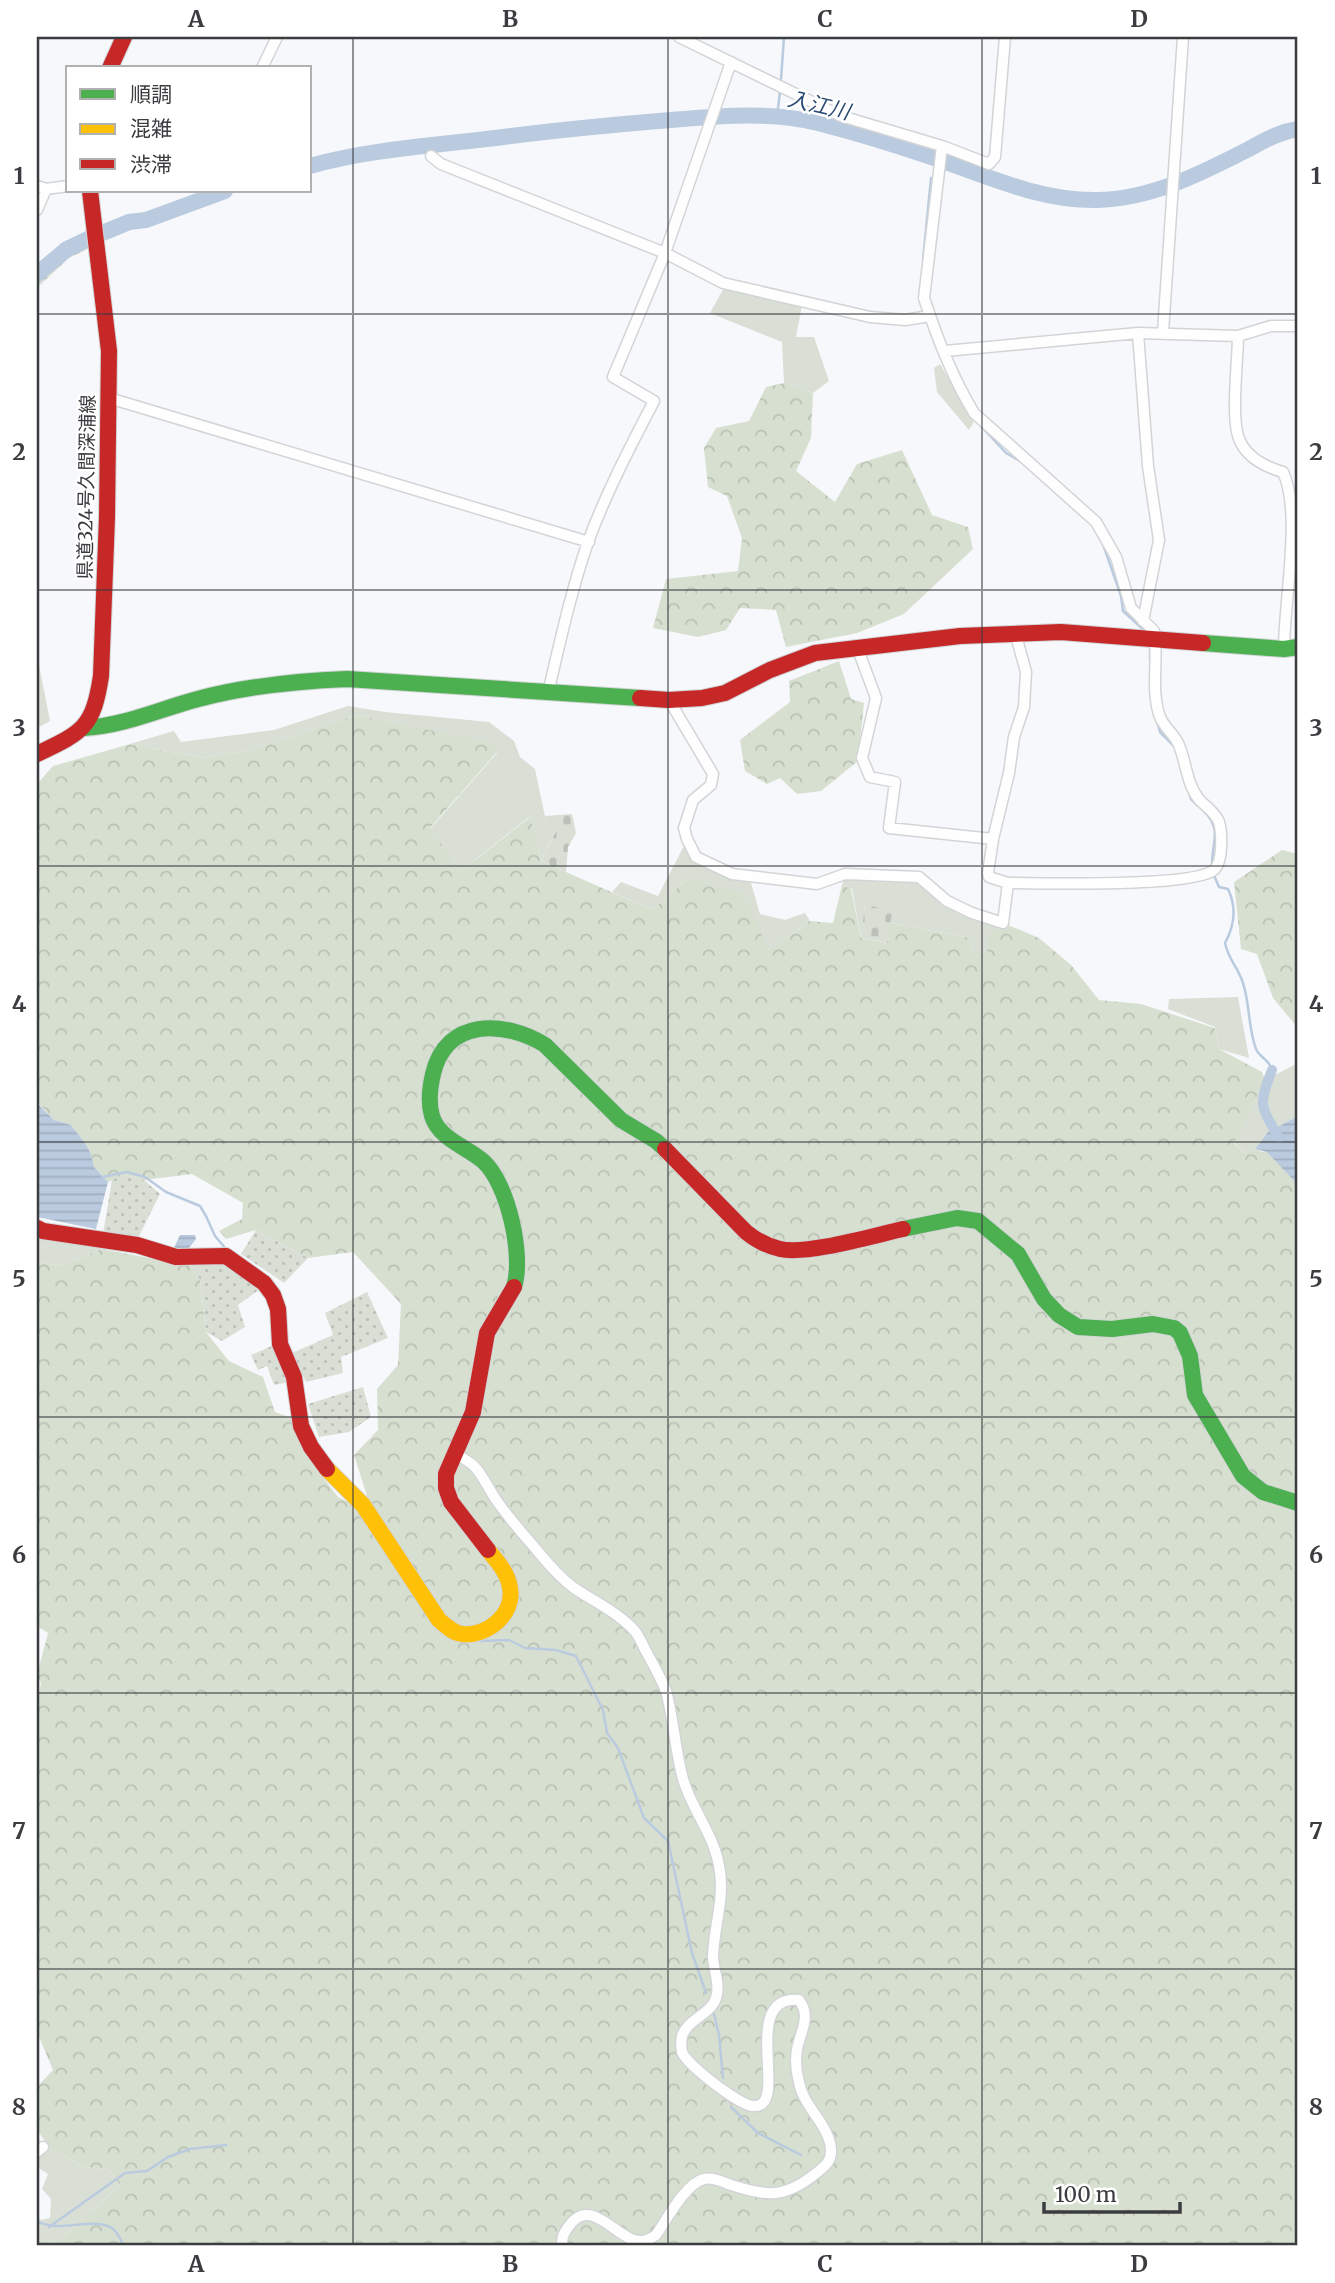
<svg xmlns="http://www.w3.org/2000/svg" width="1335" height="2283" viewBox="0 0 1335 2283" font-family="Merriweather,'Noto Sans JP',serif">
<style>
.green{fill:#d9dfd5}
.forest{fill:url(#forest-crowns)}
.wetland{fill:url(#wetland-marsh)}
.cemetery{fill:url(#cemetery-stones)}
.garden{fill:url(#garden-dots)}
.water{fill:url(#water-rules)}
.lines{fill:none;stroke-linecap:round;stroke-linejoin:round}
.stream{stroke:#bacadf;stroke-width:2.5}
.canal{stroke:#bacadf;stroke-width:10}
.river{stroke:#bacadf;stroke-width:16}
.street-casing{stroke:#d2d4d6;stroke-width:13}
.fast-casing{stroke:#d2d4d6;stroke-width:18}
.slow-casing{stroke:#d2d4d6;stroke-width:18}
.jam-casing{stroke:#d2d4d6;stroke-width:18}
.street{stroke:#fefefe;stroke-width:10}
.fast{stroke:#4caf50;stroke-width:16}
.slow{stroke:#ffc107;stroke-width:16}
.jam{stroke:#c62828;stroke-width:16}
.grid{fill:none;stroke:#3b3c3f;stroke-width:2;stroke-opacity:0.55}
.labels{text-anchor:middle;dominant-baseline:central;stroke-width:5;stroke-linejoin:round;paint-order:stroke}
.street-label{font-size:19px;fill:#3b3c3f;stroke:#fff}
.water-label{font-size:21px;font-style:italic;fill:#2a4b73;stroke:#fff}
.neatline{fill:none;stroke:#3b3c3f;stroke-width:2.5}
.grid-label{font-size:23px;text-anchor:middle;font-weight:bold;fill:#3b3c3f}
</style>
<defs>
<pattern id="forest-crowns" width="20" height="18" patternUnits="userSpaceOnUse" patternTransform="scale(1.75)"><rect width="20" height="18" fill="#d7e0d0"/><path d="M2 6a3 3 0 1 1 6 0M12 15a3 3 0 1 1 6 0" fill="none" stroke="#b9c1b4"/></pattern>
<pattern id="wetland-marsh" width="20" height="14" patternUnits="userSpaceOnUse" patternTransform="scale(1.75)"><rect width="20" height="14" fill="#d9dfd5"/><path d="M1 5h8M5 5V1M11 12h8M15 12V8" fill="none" stroke="#bbc0b8"/></pattern>
<pattern id="cemetery-stones" width="16" height="16" patternUnits="userSpaceOnUse" patternTransform="scale(1.75)"><rect width="16" height="16" fill="#d9dfd5"/><path d="M2 7V4a2 2 0 0 1 4 0v3zM10 15v-3a2 2 0 0 1 4 0v3z" fill="#bbc0b8"/></pattern>
<pattern id="garden-dots" width="8" height="8" patternUnits="userSpaceOnUse" patternTransform="scale(1.75)"><rect width="8" height="8" fill="#d9dfd5"/><path d="M2 2h.1M6 6h.1" fill="none" stroke="#bbc0b8" stroke-width="1.8" stroke-linecap="round"/></pattern>
<pattern id="water-rules" width="6" height="5" patternUnits="userSpaceOnUse" patternTransform="scale(1.75)"><rect width="6" height="5" fill="#bacadf"/><path d="M0 2.5h6" fill="none" stroke="#a1aec0"/></pattern>
</defs>
<rect width="100%" height="100%" fill="#f6f8fb"/>
<path class="green" d="M724 288 802 305 796 337H814L829 381 813 393 784 383 782 342 710 313Z
M940 364 974 422 969 430 937 392 934 368Z
M37 655 50 721 37 728Z
M348 706 385 712 489 722 514 741 520 757 535 769 547 826 556 830 541 861 529 817 461 871 430 829 497 753 492 744 356 715 252 750 204 758 130 744 174 731 181 742 274 730Z
M684 846 699 864 751 883 760 914 785 920 805 913 810 921 769 950 688 879 652 910 612 892 621 882 658 896Z
M845 876 918 880 948 907 986 923 1008 925 987 955H973L970 938 890 923 891 912 865 905 861 938 852 889 842 885Z
M1238 997 1249 1058 1219 1049 1215 1027 1168 1009 1169 999Z
M1298 1063V1116L1268 1132 1255 1149 1244 1153 1234 1142 1265 1080Z
M37 1235 39 1236 102 1249 60 1266 37 1262Z
M48 2145 83 2167 109 2169 120 2185 58 2242 37 2243V2217L41 2220 50 2218 51 2199 42 2189 48 2174 37 2167V2157Z"/>
<path class="forest" d="M784 383 813 393 811 438 796 471 835 502 857 464 902 450 932 515 968 527 973 549 904 614 857 633 786 647 776 610 740 608 726 630 698 637 653 628 666 579 738 571 742 538 727 496 708 487 704 448 716 428 749 421 766 387Z
M839 661 851 699 864 703 858 761 821 791 797 794 780 778 767 784 745 771 740 740 790 702 789 681Z
M356 715 492 743 497 752 430 828 461 871 530 817 541 861 652 910 688 879 743 894 769 950 810 921 833 923 842 885 851 889 861 938 887 943 890 923 970 938 973 955H987L988 934 1008 925 1039 938 1071 965 1099 1000 1141 1004 1215 1028 1219 1049 1262 1072 1265 1080 1234 1143 1244 1153 1255 1149 1262 1152 1267 1151 1298 1185V2246H37V2243L58 2242 120 2185 109 2169 83 2167 48 2145 37 2130V2087L53 2070 37 2032V1705L41 1683 37 1675 48 1633 37 1626V1262L60 1266 102 1249 191 1266 200 1280 206 1332 229 1361 263 1377 275 1412 292 1418 306 1455 338 1497 358 1507 367 1496 354 1455 378 1430 377 1389 398 1365 401 1304 353 1252 308 1258 256 1230 226 1239 219 1231 242 1219 243 1203 192 1174 144 1180 125 1175 108 1182 94 1167 91 1154 85 1143 71 1125 54 1120 37 1102V784L53 766 130 744 204 758 252 750Z
M1282 850 1298 854V1028L1273 998 1257 954 1241 949 1234 882Z"/>
<path class="wetland" d="M92 247 69 258 37 288V281L68 253Z"/>
<path class="cemetery" d="M572 814 576 833 568 847 566 872 541 861 556 831 547 826 545 816Z
M865 904 892 912 888 943 861 938Z"/>
<path class="garden" d="M125 1175 144 1180 160 1194 139 1236 103 1234 112 1180Z
M256 1230 308 1258 284 1283 241 1254Z
M204 1262 228 1265 260 1289 238 1305 245 1327 222 1341 206 1332 200 1280 191 1266Z
M367 1292 388 1338 341 1357 343 1373 306 1382 292 1353 333 1335 325 1313Z
M274 1345 289 1382 274 1385 267 1366 258 1370 251 1355Z
M363 1387 371 1417 349 1432 319 1437 308 1404Z"/>
<path class="water" d="M37 1103 54 1120 71 1125 85 1143 91 1154 94 1167 108 1182 96 1229 37 1217Z
M1298 1116V1185L1267 1152 1255 1149 1268 1132Z
M180 1235H195L196 1239 185 1253 173 1250Z"/>
<g class="lines">
<path class="stream" d="M781 79 784 37
M777 116 780 92
M923 260 931 178
M981 426 1006 453 1020 461
M1104 547 1121 596 1123 611 1146 632
M1150 649V660
M1157 721 1160 732 1175 747
M1189 793 1191 799 1197 805
M1202 809C1224 830 1211 842 1212 867
M1213 873 1219 887 1228 889C1237 908 1235 925 1225 943 1228 959 1239 969 1243 983 1250 1004 1248 1028 1256 1049 1260 1058 1270 1060 1272 1070
M102 1177 127 1172 145 1177 166 1192 200 1206 206 1216 215 1236 226 1249
M480 1641 509 1640 525 1648 556 1650 576 1656 603 1710 607 1733 618 1748 644 1818 668 1841 692 1953 706 1993
M714 2014 719 2035 723 2078
M731 2107 758 2133 801 2155
M37 2221C59 2235 101 2213 116 2232 119 2236 122 2242 124 2246
M49 2227 125 2173 147 2171 168 2157 190 2149 226 2145"/>
<path class="canal" d="M1272 1070C1258 1106 1260 1105 1279 1138"/>
<path class="river" d="M310 166C367 150 428 146 487 139 548 131 609 125 671 120 719 116 771 111 818 123 857 133 896 145 934 158 987 176 1040 201 1097 200 1150 199 1198 175 1245 151 1264 141 1278 132 1298 129
M37 274 67 249 88 239 129 222 146 220 225 191"/>
<g class="street-casing">
<path id="street" d="M679 37 841 116 942 146 989 164 995 157 1005 37
M262 68 277 37
M942 146 924 298C936 335 954 380 974 413L1096 522 1116 557 1131 608 1154 631C1159 659 1150 690 1160 717 1164 727 1173 733 1178 743 1186 760 1186 782 1198 798 1205 807 1214 810 1219 822 1222 832 1223 860 1215 869 1196 888 1040 883 1008 883
M431 156 441 164 665 253 723 283 870 317 905 320 930 316
M37 186 46 189 68 186
M37 210 46 189
M1163 332 1183 37
M1138 333 1148 466 1159 540 1143 621
M1238 336C1238 360 1230 421 1240 441 1248 459 1266 467 1283 472 1302 512 1284 601 1284 649
M945 351 1138 333 1238 336 1271 326H1298
M109 398 589 542
M857 647 876 698 862 758 870 777 895 782 889 828 993 839
M548 693C560 642 571 591 588 542 606 493 630 447 654 401L613 377 665 253 731 62
M669 700 713 774 711 785 693 800 684 828 687 839 696 857 732 874 817 884 845 874 919 877 947 901 972 913 1003 923 1008 883 989 877 988 873 993 839 1009 773 1014 737 1024 707 1026 672 1015 632
M456 1454C462 1458 469 1461 474 1466 483 1475 489 1490 497 1501 510 1520 526 1537 540 1554 550 1566 562 1579 574 1588 595 1602 617 1612 634 1630 640 1637 643 1646 647 1653 654 1666 661 1678 666 1691 674 1720 675 1750 683 1779 692 1811 716 1836 720 1872 724 1901 714 1927 713 1956 713 1969 721 1985 716 1998 711 2014 688 2019 682 2036 681 2041 681 2047 682 2052 687 2065 739 2105 753 2106 792 2109 737 1995 799 2000 812 2017 800 2031 797 2050 795 2061 796 2071 799 2082 803 2107 829 2124 831 2149 832 2162 824 2167 815 2174 784 2199 766 2196 731 2185 723 2182 713 2177 704 2179 686 2183 667 2219 656 2235 651 2238 647 2241 641 2241 618 2242 591 2194 569 2226 563 2234 562 2237 562 2246
M37 2152 43 2147"/>
</g>
<g class="fast-casing">
<path id="fast" d="M1203 643 1284 649 1298 647
M84 728C124 726 160 709 198 699 247 686 297 681 347 679L640 698
M903 1229 957 1218 978 1221 1018 1254 1044 1299 1059 1315 1078 1327 1112 1329 1153 1324 1174 1328 1180 1333 1190 1356 1195 1395 1243 1476 1263 1492 1298 1503
M514 1287C524 1256 508 1183 483 1161 467 1147 439 1139 432 1116 428 1103 430 1087 433 1074 446 1018 504 1020 545 1045L621 1120 656 1141 665 1149"/>
</g>
<g class="slow-casing">
<path id="slow" d="M327 1469 363 1505 439 1620C446 1626 453 1633 462 1634 487 1637 515 1614 510 1588 508 1573 497 1561 488 1550"/>
</g>
<g class="jam-casing">
<path id="jam" d="M110 68 124 37
M640 698 669 700 702 698 725 693 770 670 815 653 960 636 1061 632 1203 643
M37 754C83 732 93 728 101 676L107 517 109 351 90 191
M665 1149 746 1232C756 1240 766 1246 780 1249 807 1255 872 1236 903 1229
M37 1228 43 1231 137 1245 176 1257 226 1256 264 1283 273 1295 278 1309 280 1344 294 1377 301 1426 311 1447 327 1469
M488 1550 451 1502 446 1488V1474L473 1412 487 1333 514 1287"/>
</g>
<use href="#street" class="street"/>
<use href="#fast" class="fast"/>
<use href="#slow" class="slow"/>
<use href="#jam" class="jam"/>
</g>
<path class="grid" d="M353 37V2246M668 37V2246M982 37V2246M37 314H1298M37 590H1298M37 866H1298M37 1142H1298M37 1417H1298M37 1693H1298M37 1969H1298"/>
<g class="labels">
<g class="street-label">
<text transform="translate(86 487) rotate(-89)">県道324号久間深浦線</text>
</g>
<g class="water-label">
<text transform="translate(819 105) rotate(13)">入江川</text>
</g>
</g>
<rect width="1335" height="2283" fill="none" stroke="#ffffff" stroke-width="77"/>
<rect x="66" y="66" width="245" height="126" fill="#ffffff" stroke="#b1b1b2" stroke-width="2"/>
<rect x="80" y="89" width="35" height="10" fill="#4caf50" stroke="#b1b1b2" stroke-width="2"/>
<text x="130" y="102" font-size="21" fill="#3b3c3f">順調</text>
<rect x="80" y="124" width="35" height="10" fill="#ffc107" stroke="#b1b1b2" stroke-width="2"/>
<text x="130" y="136" font-size="21" fill="#3b3c3f">混雑</text>
<rect x="80" y="159" width="35" height="10" fill="#c62828" stroke="#b1b1b2" stroke-width="2"/>
<text x="130" y="172" font-size="21" fill="#3b3c3f">渋滞</text>
<path d="M1044 2202v10h136v-10" fill="none" stroke="#3b3c3f" stroke-width="3.5"/>
<text x="1055" y="2202" font-size="21" fill="#3b3c3f" stroke="#ffffff" stroke-width="5" paint-order="stroke">100 m</text>
<rect x="38" y="38" width="1258" height="2206" class="neatline"/>
<g class="grid-label">
<text x="196" y="27">A</text>
<text x="510" y="27">B</text>
<text x="825" y="27">C</text>
<text x="1139" y="27">D</text>
<text x="19" y="184">1</text>
<text x="1316" y="184">1</text>
<text x="19" y="460">2</text>
<text x="1316" y="460">2</text>
<text x="19" y="736">3</text>
<text x="1316" y="736">3</text>
<text x="19" y="1012">4</text>
<text x="1316" y="1012">4</text>
<text x="19" y="1287">5</text>
<text x="1316" y="1287">5</text>
<text x="19" y="1563">6</text>
<text x="1316" y="1563">6</text>
<text x="19" y="1839">7</text>
<text x="1316" y="1839">7</text>
<text x="19" y="2115">8</text>
<text x="1316" y="2115">8</text>
<text x="196" y="2272">A</text>
<text x="510" y="2272">B</text>
<text x="825" y="2272">C</text>
<text x="1139" y="2272">D</text>
</g>
</svg>
